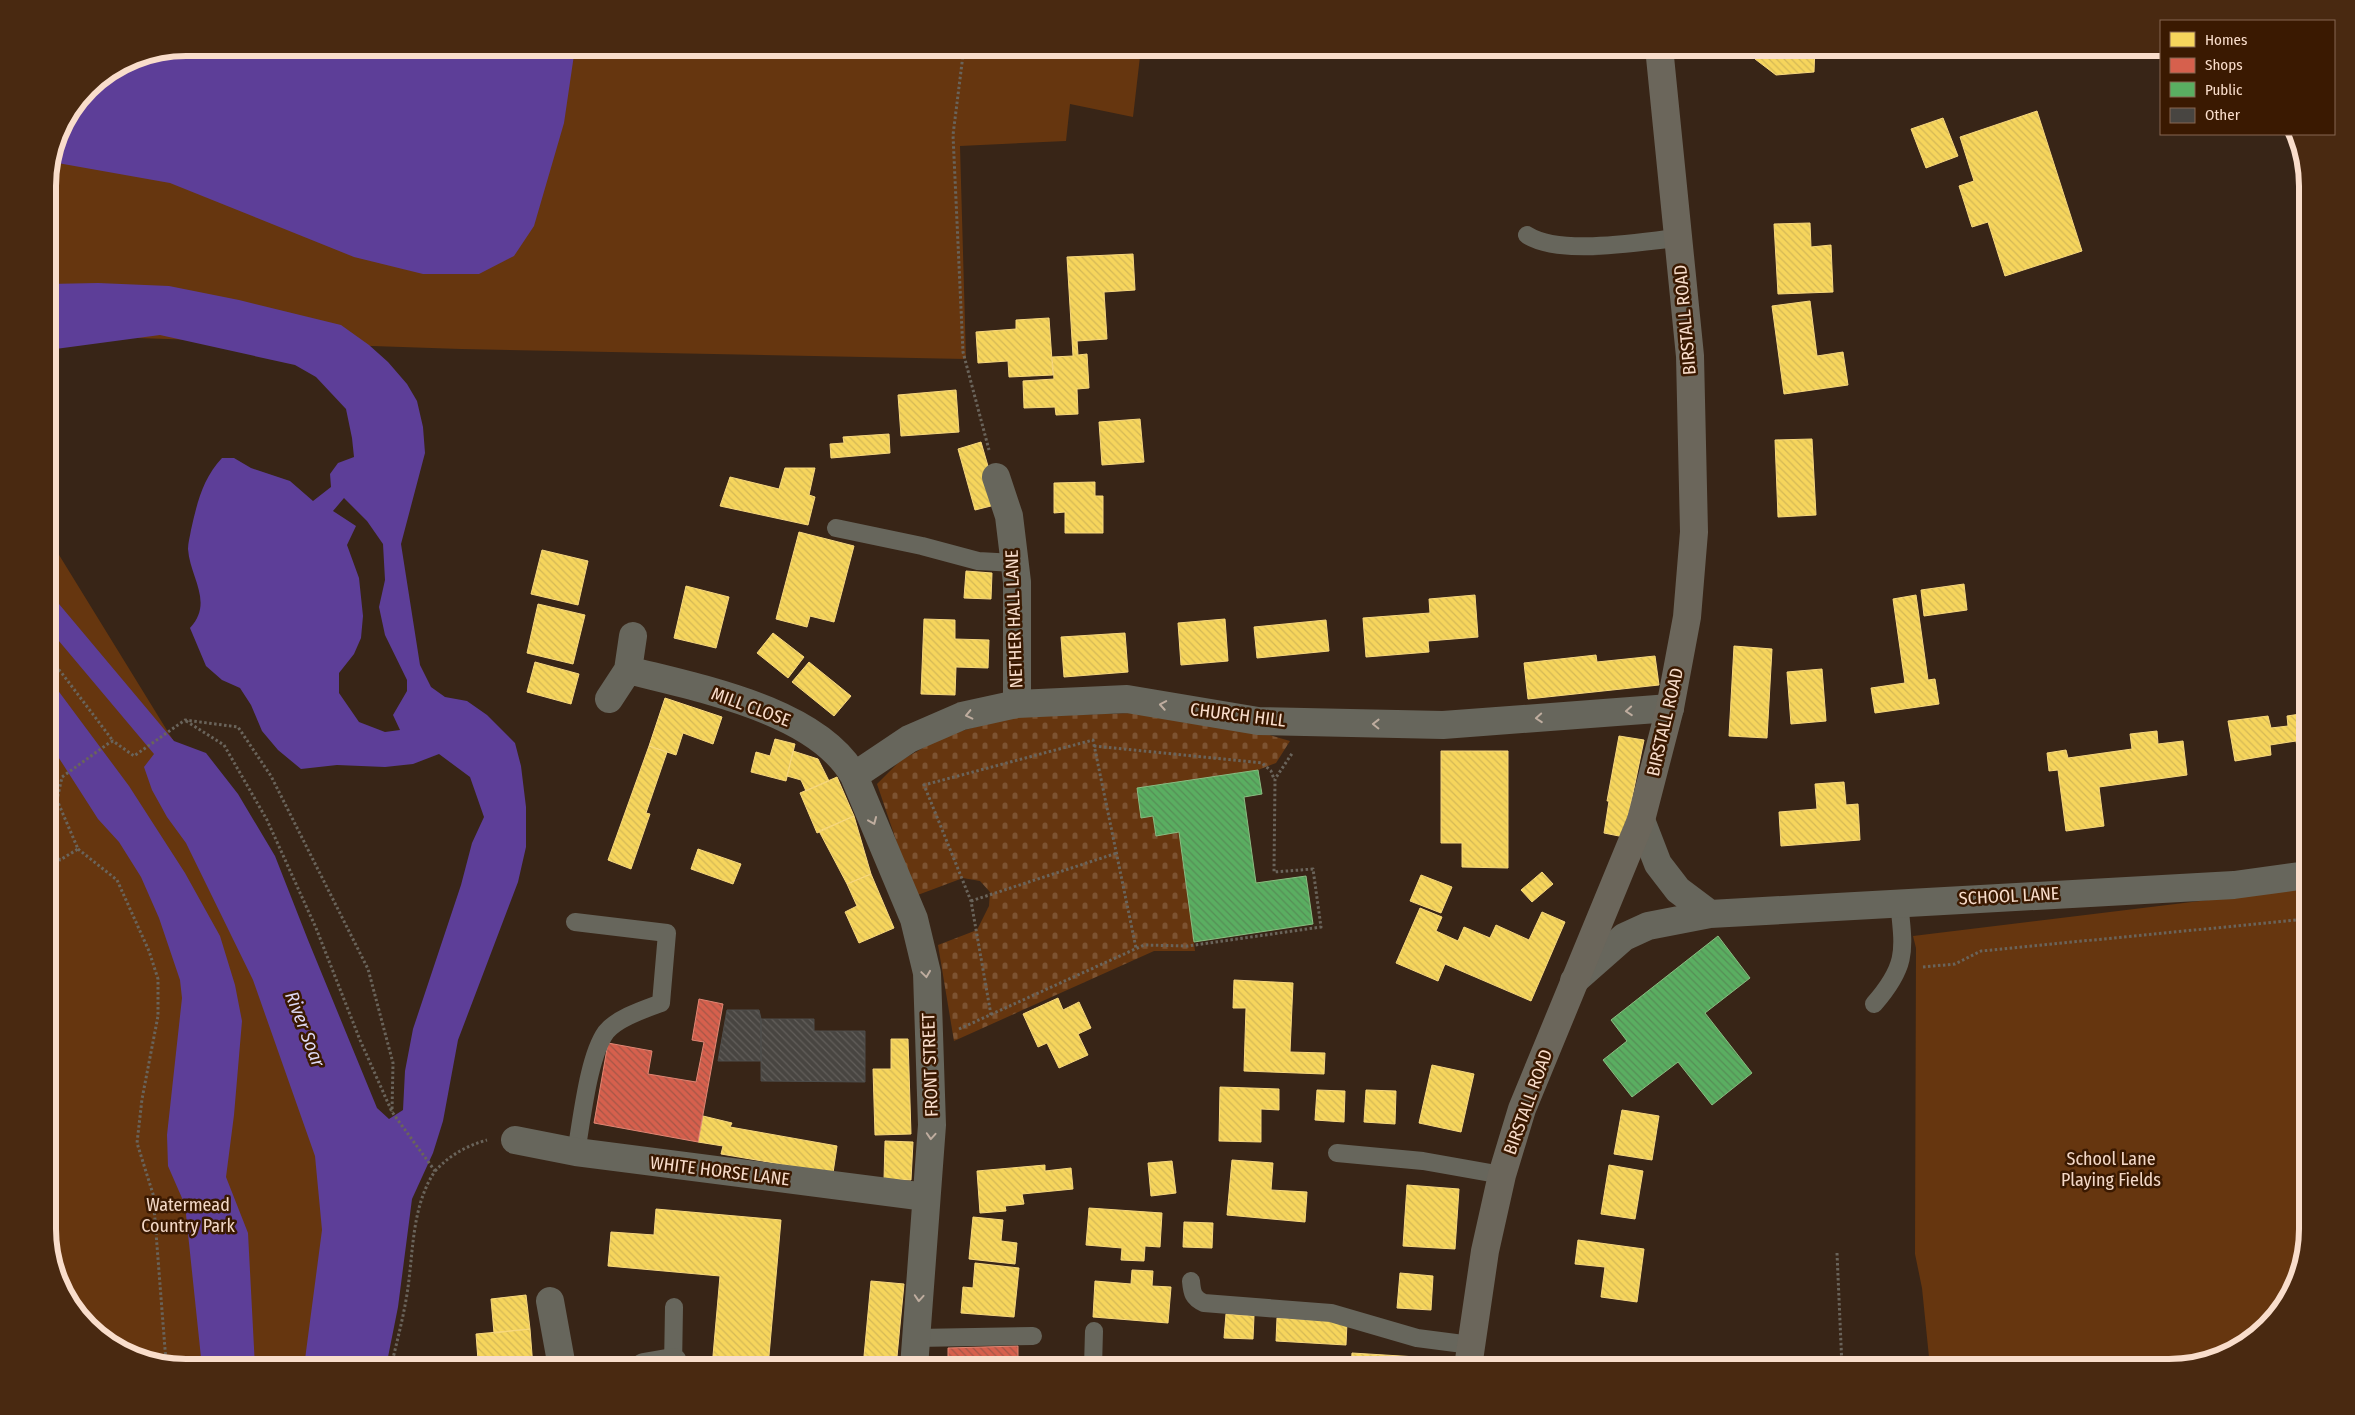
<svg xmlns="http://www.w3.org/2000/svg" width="2355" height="1415" viewBox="0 0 2355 1415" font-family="'Fira Sans Condensed',sans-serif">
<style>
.cemetery{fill:url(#cemetery-stones)}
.park{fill:#66360f}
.water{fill:#5d3e98;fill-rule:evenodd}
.homes{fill:url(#homes-back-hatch);stroke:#f7d77d}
.shops{fill:url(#shops-back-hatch);stroke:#e08673}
.public{fill:url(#public-back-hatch);stroke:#8abc81}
.building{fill:url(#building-back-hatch);stroke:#4e4e4c}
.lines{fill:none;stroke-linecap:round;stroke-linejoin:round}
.path{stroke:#6a645b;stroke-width:3;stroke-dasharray:2.5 2.5;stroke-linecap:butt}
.lane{stroke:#67665c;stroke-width:18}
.street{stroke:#67665c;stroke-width:28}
.secondary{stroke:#6b665b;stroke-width:28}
.oneway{stroke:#bfad9f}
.labels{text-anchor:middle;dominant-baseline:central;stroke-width:5;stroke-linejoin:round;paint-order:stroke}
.street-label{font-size:18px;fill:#f9ddcb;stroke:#3a1901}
.park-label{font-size:18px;fill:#f3d8c7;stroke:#3a1901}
.water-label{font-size:19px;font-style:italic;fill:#dcd7f2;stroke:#3a1901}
.rim{fill:none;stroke:#f9ddcb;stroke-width:6}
</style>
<defs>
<pattern id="cemetery-stones" width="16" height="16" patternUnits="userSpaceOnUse" patternTransform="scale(1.25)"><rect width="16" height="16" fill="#66360f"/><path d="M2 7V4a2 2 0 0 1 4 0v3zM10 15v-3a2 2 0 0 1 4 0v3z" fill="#7d5331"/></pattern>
<pattern id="homes-back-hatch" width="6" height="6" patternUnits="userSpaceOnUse" patternTransform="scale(1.25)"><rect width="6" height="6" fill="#f6d55c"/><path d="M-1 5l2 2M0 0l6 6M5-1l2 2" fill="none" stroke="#d4b856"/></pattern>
<pattern id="shops-back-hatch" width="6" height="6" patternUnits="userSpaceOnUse" patternTransform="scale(1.25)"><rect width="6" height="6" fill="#d6604d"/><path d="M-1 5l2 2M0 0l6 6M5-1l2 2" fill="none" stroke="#a55647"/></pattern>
<pattern id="public-back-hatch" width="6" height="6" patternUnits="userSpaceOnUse" patternTransform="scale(1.25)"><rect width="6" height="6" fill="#5aae61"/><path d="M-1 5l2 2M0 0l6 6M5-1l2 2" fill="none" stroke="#568e56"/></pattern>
<pattern id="building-back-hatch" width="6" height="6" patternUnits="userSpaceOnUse" patternTransform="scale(1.25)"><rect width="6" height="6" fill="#484541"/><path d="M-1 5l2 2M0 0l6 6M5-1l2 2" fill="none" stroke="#635f5b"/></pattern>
</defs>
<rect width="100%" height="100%" fill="#382517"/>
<path class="cemetery" d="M1133 713 1259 732 1290 741 1276 763 1258 770 1137 788 1142 818 1153 816 1156 836 1179 832 1195 951H1154L954 1041 938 945 977 930 989 906 990 892 980 881 963 878 915 896 877 784 900 761 944 736 1011 717Z"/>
<path class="park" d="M187 47 1141 48 1133 117 1070 104 1066 141 960 146 966 359 461 349 48 335V178L58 133 88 88 134 58Z
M48 537 216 810 279 939 360 1367H186L117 1349 66 1298 48 1237Z
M2307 888V1229L2289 1298 2238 1349 2169 1367H1930L1922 1288 1915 1254 1916 948 1913 936Z"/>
<path class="water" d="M187 47 575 48 564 123 534 226 514 256 479 274H423L354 257 170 183 52 162 58 133 88 88 134 58Z
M98 283 169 286 239 300 341 325 369 345 388 362 407 384 417 401 423 427 425 453 401 544 420 665 431 687 445 697 467 701 487 715 515 743 521 766 526 807V847L518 882 458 1040 443 1121 433 1153 412 1199 398 1307 386 1367H304L322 1230 315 1156 253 980 186 843 167 817 152 790 144 767 154 754 48 628V564L58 584 59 604 174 741 206 753 238 794 275 856 308 940 377 1108 389 1119 403 1110 405 1071 413 1029 461 885 472 843 484 817 470 777 439 754 413 764 385 767 337 765 301 769 278 750 262 731 251 705 240 688 222 680 206 666 190 628C214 602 190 578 188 549 188 543 190 536 191 530 197 503 203 478 222 458H234L251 468 290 481 313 501 331 487 330 474 338 463 354 457 352 438 346 409 316 377 295 365 160 335 48 350V284ZM344 498 367 521 383 544 385 580 379 607 385 635 407 680V691L393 715 400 730 385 732 359 722 339 693V673L354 654 361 638 363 616 359 578 347 545 356 526 333 511Z
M48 677 129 786 185 873 220 936 235 985 242 1021 234 1115 226 1177 248 1233 255 1367H202L185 1205 168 1166 167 1135 182 998 180 980 159 918 141 877 119 842 98 819 48 741Z"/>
<path class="homes" d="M1766 47H1815L1814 72 1776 75 1755 59Z
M2037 111 2082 251 2005 276 1988 222 1972 227 1959 186 1974 181 1960 137Z
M1943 118 1958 156 1926 168 1911 129Z
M1810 223 1811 247 1831 245 1833 292 1778 294 1774 224Z
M1133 254 1135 290 1104 292 1107 339 1077 341 1078 355 1087 354 1089 388 1077 389 1078 414 1056 415 1055 407 1024 408 1023 381 1054 379 1052 357 1073 356 1067 257Z
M1810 301 1817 356 1843 352 1848 385 1784 394 1772 306Z
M1049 318 1053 375 1009 377 1008 361 978 363 976 332 1016 329V320Z
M956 390 959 432 901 436 898 395Z
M1140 419 1144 462 1102 465 1099 422Z
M889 434 890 453 831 458 830 444 844 443 843 437Z
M1812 439 1816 515 1778 517 1775 440Z
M981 442 999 504 975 510 958 449Z
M785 468H815L809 495 815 497 808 525 720 506 730 477 779 489Z
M1095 482V496H1103V533H1065V512L1054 513V483Z
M799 532 854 546 834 622 810 616 807 627 776 619Z
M542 550 588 561 578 605 531 594Z
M966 571 992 573 991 599 964 598Z
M1964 584 1967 610 1924 616 1921 590Z
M686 586 729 597 716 648 674 638Z
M1475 595 1478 637 1428 641 1429 652 1366 657 1363 618 1430 613 1429 599Z
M1916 595 1928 680 1935 679 1939 704 1875 713 1871 688 1905 683 1893 599Z
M538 604 585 615 573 664 527 653Z
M924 619 955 620V639L989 640 988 668 956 667 955 695 921 694Z
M1225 619 1228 661 1181 665 1178 623Z
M1326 620 1329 651 1257 658 1254 627Z
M773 633 804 657 788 678 757 653Z
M1125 633 1128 672 1064 677 1061 637Z
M1734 646 1772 649 1767 738 1729 736Z
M1596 655 1597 662 1655 656 1659 685 1528 699 1524 663Z
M535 662 579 674 571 704 527 692Z
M809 662 851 696 834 716 792 682Z
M1822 669 1826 721 1791 724 1787 672Z
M665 698 722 717 713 744 683 733 676 755 649 746Z
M2307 713V746L2297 747 2296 741 2270 745 2271 755 2235 761 2228 721 2268 716 2271 728 2288 726 2287 716Z
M2157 731 2158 744 2183 741 2187 775 2099 787 2104 826 2066 831 2058 770 2049 771 2047 753 2066 750 2068 758 2132 749 2130 734Z
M1619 736 1644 740 1624 837 1604 833 1609 801H1607Z
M775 739 795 744 786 781 751 772 756 752 770 756Z
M649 746 667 752 646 813 650 814 631 869 608 860Z
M793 751 818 759 829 781 806 791 801 780 787 776Z
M1441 751H1508V868L1462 867V843H1441Z
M837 777 854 816 817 833 800 793Z
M1844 782 1846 805 1858 804 1860 840 1781 846 1779 812 1817 809 1815 784Z
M854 816 871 874 847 884 819 831Z
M698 849 741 864 733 884 691 869Z
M1542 872 1553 884 1532 902 1521 890Z
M871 874 894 928 859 943 845 912 857 906 847 884Z
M1421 875 1452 887 1441 913 1410 901Z
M1420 908 1442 917 1436 931 1458 941 1464 927 1490 938 1496 925 1529 940 1542 912 1565 922 1531 1001 1445 964 1438 981 1396 963Z
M1234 980 1293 983 1290 1052 1325 1053 1324 1074 1244 1071 1246 1008H1233Z
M1058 998 1063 1010 1079 1002 1091 1028 1078 1034 1088 1055 1059 1068 1047 1043 1038 1047 1023 1014Z
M891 1039H908L911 1134 875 1135 873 1069H891Z
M1432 1065 1474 1074 1461 1132 1419 1123Z
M1220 1087 1279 1089V1110L1261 1109V1142L1219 1141Z
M1317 1090 1345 1091 1344 1122 1315 1120Z
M1366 1090 1396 1091 1395 1124 1364 1122Z
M1622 1110 1659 1116 1652 1160 1614 1154Z
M703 1116 732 1123 730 1127 837 1146 833 1173 721 1154 723 1146 698 1142Z
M885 1141 913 1142 911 1180H884Z
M1232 1160 1273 1163 1271 1190 1307 1192 1305 1222 1227 1215Z
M1172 1161 1176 1193 1151 1196 1148 1163Z
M1045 1165V1171L1071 1168 1073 1189 1022 1194 1024 1204 1005 1206 1006 1211 980 1213 977 1171Z
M1609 1165 1643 1171 1635 1219 1601 1214Z
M1407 1185 1459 1189 1455 1249 1403 1246Z
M1089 1208 1162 1213 1160 1247 1145 1246 1144 1261 1121 1260 1122 1248 1086 1245Z
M656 1209 781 1220 768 1367H712L720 1276 608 1266 611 1232 654 1235Z
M973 1217 1003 1220 1001 1241 1017 1243 1015 1264 969 1259Z
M1184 1222 1213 1223 1212 1248 1183 1247Z
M1578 1240 1644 1249 1637 1302 1601 1297 1605 1267 1575 1264Z
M975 1263 1019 1268 1014 1317 961 1313 963 1287 973 1288Z
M1132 1270 1153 1271 1152 1286 1171 1287 1168 1323 1093 1317 1095 1281 1131 1284Z
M1400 1273 1433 1276 1431 1310 1397 1308Z
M871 1281 904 1284 896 1367H863Z
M526 1295 530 1329 494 1333 491 1299Z
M1226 1314 1254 1316 1253 1339 1224 1338Z
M1277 1318 1347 1322 1346 1345 1276 1341Z
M530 1329 533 1367H496L495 1358 478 1360 476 1334Z
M1352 1353 1417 1357V1367H1351Z
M1266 1359 1295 1360V1367H1266Z"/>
<path class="shops" d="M699 999 723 1004 698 1142 594 1123 608 1043 652 1051 648 1074 696 1082 704 1042 692 1040Z
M1018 1346V1367H948V1348Z"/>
<path class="public" d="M1258 770 1262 794 1244 797 1256 883 1306 876 1313 924 1194 942 1179 832 1156 836 1153 816 1141 818 1137 788Z
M1718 936 1750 978 1705 1013 1752 1073 1712 1105 1678 1062 1632 1097 1603 1060 1627 1041 1611 1020Z"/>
<path class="building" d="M727 1010H759L761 1019V1061H718Z
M761 1019H814V1031H865V1082L761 1081Z"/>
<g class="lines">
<path class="path" d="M964 47 953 135 963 352 989 450
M48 659 61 672 113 741
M186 721 224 745 267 820 316 928 360 1040 392 1112 435 1171C410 1209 414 1256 406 1300 402 1323 396 1345 391 1367
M1094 746 1262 763 1271 771 1274 779
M48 848 60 860 78 849 57 800 62 777 109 743 113 741 134 756 185 720 238 727 271 776 368 969 393 1063 392 1112
M78 849 117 880 149 951 158 979V1016L142 1099 137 1143 153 1194 166 1362
M971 901 1117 853
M1923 967 1955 964 1981 951 2307 919
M991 1015 971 901 924 785 1093 740 1136 948
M959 1029 1144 945 1188 946 1321 927 1313 869 1274 872 1275 779 1293 752
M435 1171C450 1155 466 1146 487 1140
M1837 1253 1842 1367"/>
<path class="lane" d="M1527 235C1560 256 1638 242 1678 238
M836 528 922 546 978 561 1015 563
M575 922 667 933 661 1003C645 1009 617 1018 606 1032 588 1057 582 1120 576 1152
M1874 1004C1908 965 1904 950 1899 902
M1337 1153 1423 1161 1502 1175
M1191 1281C1192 1293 1193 1298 1204 1303L1331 1313 1417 1338 1471 1345
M916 1338 1033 1336
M673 1367 674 1307
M1093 1367 1094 1331"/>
<path class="street" d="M996 477 1009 516 1017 582V704
M628 670 633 636
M609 699 628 670C698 688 817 710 854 776L914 919 927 973 932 1125 914 1367
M854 776 909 739 962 716 1017 704 1127 699 1258 721 1443 725 1670 708
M1641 820 1658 864 1678 890 1710 914
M1574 981 1624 937 1648 926 1710 914 2234 885 2307 875
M515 1140 576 1152 926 1197
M550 1301 562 1367
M644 1367 673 1362"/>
<path class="secondary" d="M1468 1367 1485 1251 1502 1175 1522 1109 1641 820 1670 708 1687 617 1694 532 1690 356 1659 47"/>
</g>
<defs><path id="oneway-chevron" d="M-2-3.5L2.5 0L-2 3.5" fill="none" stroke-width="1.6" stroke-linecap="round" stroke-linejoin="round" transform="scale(1.25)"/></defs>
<g class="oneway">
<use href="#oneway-chevron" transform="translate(1163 705) rotate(-170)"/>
<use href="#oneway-chevron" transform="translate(1629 711) rotate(176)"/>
<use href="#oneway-chevron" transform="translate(969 715) rotate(167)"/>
<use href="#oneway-chevron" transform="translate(1539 718) rotate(176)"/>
<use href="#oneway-chevron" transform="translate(1376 724) rotate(-179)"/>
<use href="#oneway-chevron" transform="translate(873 821) rotate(67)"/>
<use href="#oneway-chevron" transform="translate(926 974) rotate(82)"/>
<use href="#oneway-chevron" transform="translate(931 1136) rotate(94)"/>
<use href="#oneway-chevron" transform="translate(919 1298) rotate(94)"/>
</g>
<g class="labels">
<g class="street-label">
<text transform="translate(1685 320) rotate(-95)">BIRSTALL ROAD</text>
<text transform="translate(1014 619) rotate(-92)">NETHER HALL LANE</text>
<text transform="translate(751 707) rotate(20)">MILL CLOSE</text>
<text transform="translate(1238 715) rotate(7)">CHURCH HILL</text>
<text transform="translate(1665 722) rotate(-77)">BIRSTALL ROAD</text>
<text transform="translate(2009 896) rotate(-3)">SCHOOL LANE</text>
<text transform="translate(930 1065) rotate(-92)">FRONT STREET</text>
<text transform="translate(1528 1102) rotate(-70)">BIRSTALL ROAD</text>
<text transform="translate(720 1171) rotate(7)">WHITE HORSE LANE</text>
</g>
<g class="park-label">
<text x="2111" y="1159">School Lane<tspan x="2111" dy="21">Playing Fields</tspan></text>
<text x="188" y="1205">Watermead<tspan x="188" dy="21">Country Park</tspan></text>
</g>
<g class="water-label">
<text transform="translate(305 1029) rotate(69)">River Soar</text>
</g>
</g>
<path d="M0 0H2355V1415H0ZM186 56H2169A130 130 0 0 1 2299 186V1229A130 130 0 0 1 2169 1359H186A130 130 0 0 1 56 1229V186A130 130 0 0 1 186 56Z" fill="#492911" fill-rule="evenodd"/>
<path class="rim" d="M186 56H2169A130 130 0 0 1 2299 186V1229A130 130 0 0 1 2169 1359H186A130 130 0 0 1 56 1229V186A130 130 0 0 1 186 56Z"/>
<rect x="2160" y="20" width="175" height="115" fill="#3a1901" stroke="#866752"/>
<rect x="2170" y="32" width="25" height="15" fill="#f6d55c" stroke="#866752"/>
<text x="2205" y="45" font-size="15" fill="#f9ddcb">Homes</text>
<rect x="2170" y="58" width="25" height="15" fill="#d6604d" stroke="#866752"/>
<text x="2205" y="70" font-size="15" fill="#f9ddcb">Shops</text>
<rect x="2170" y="82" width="25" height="15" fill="#5aae61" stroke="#866752"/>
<text x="2205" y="95" font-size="15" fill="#f9ddcb">Public</text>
<rect x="2170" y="108" width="25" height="15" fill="#484541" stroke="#866752"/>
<text x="2205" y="120" font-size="15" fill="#f9ddcb">Other</text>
</svg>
